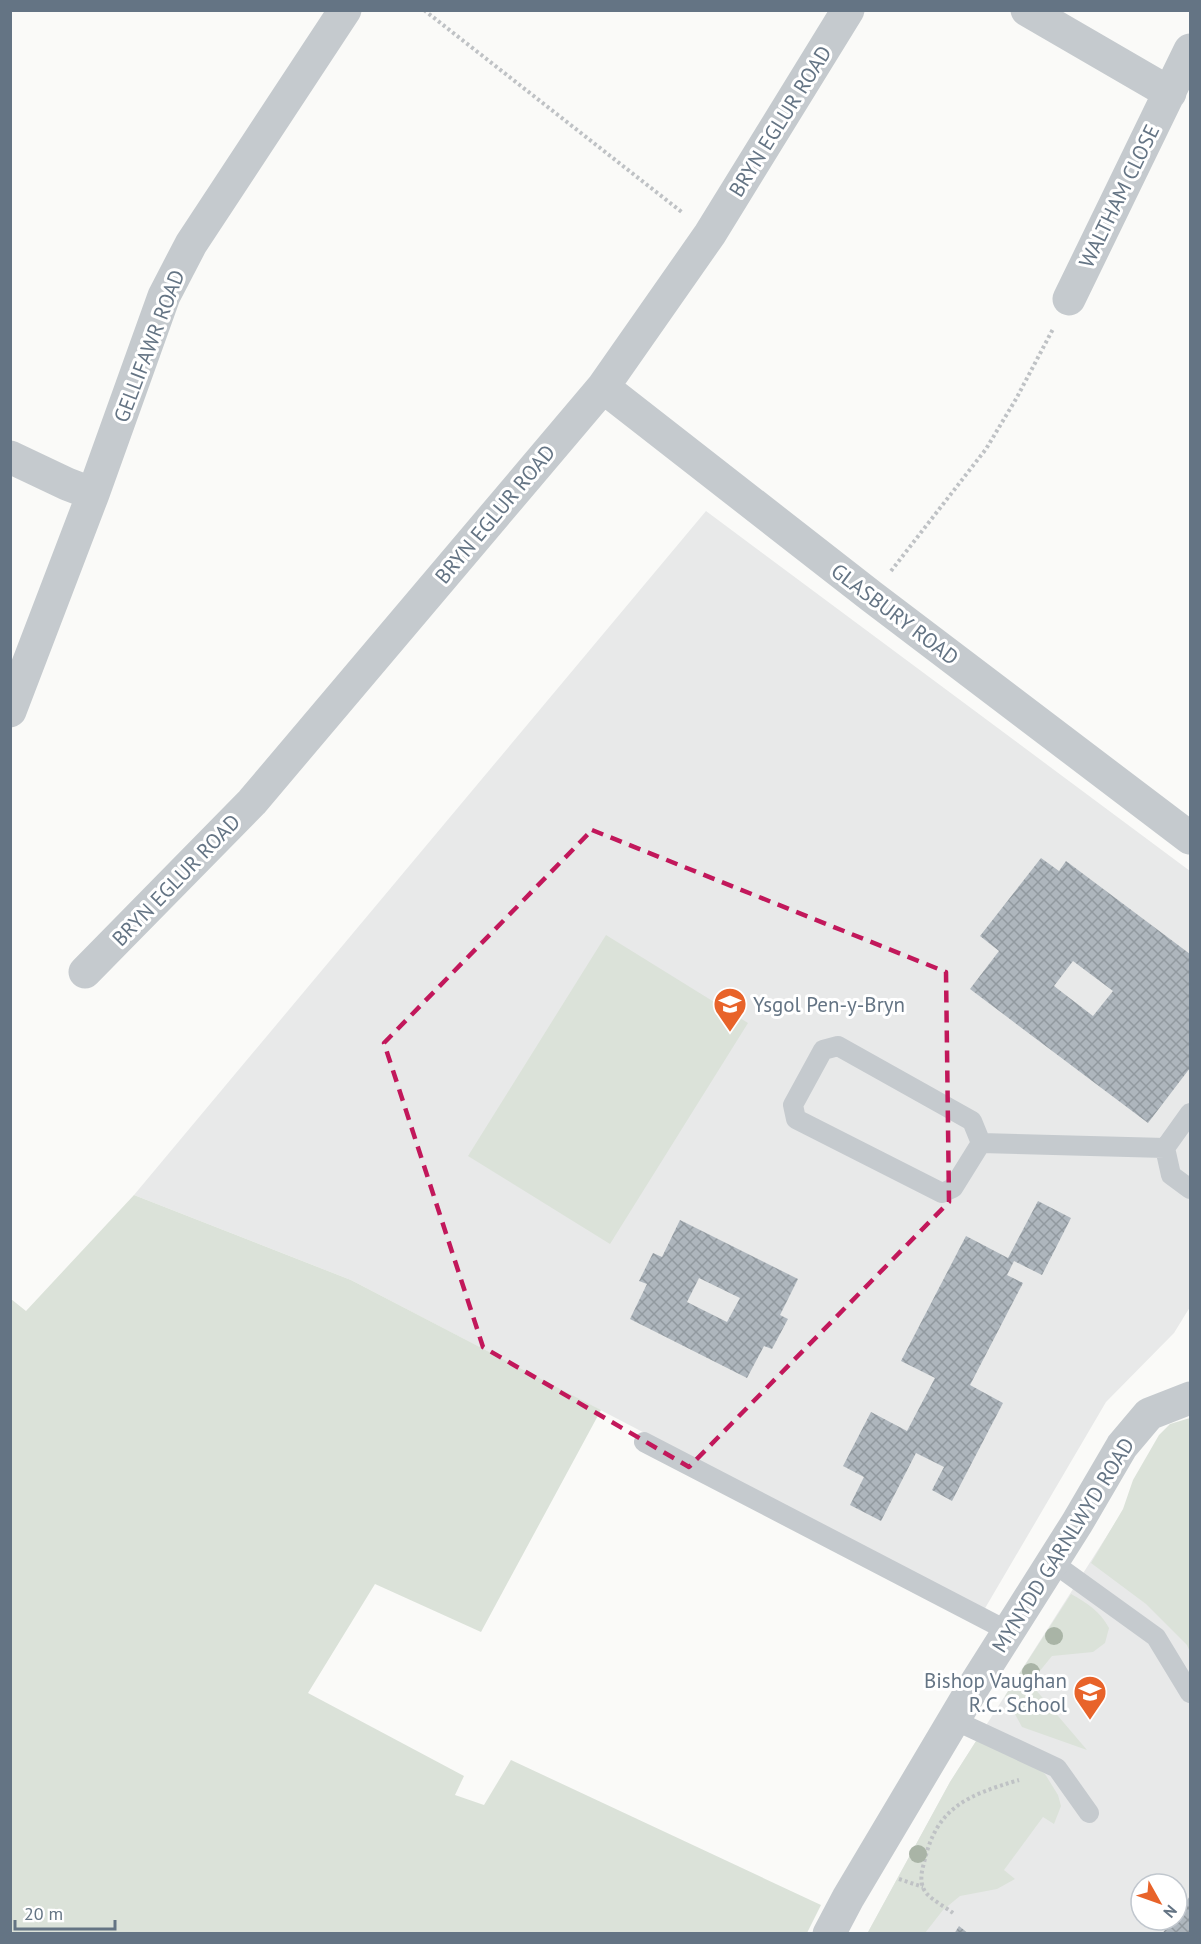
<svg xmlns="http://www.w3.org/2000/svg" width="1201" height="1944" viewBox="0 0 1201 1944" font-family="'PT Sans',sans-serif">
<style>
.built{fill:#e8e9e9;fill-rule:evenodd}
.green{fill:#dbe2d9}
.building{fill:url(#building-cross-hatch);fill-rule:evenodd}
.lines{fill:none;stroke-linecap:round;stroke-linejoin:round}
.path{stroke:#bfc2c5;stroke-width:4;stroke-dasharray:3 3;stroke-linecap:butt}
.service{stroke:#c5cace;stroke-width:20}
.minor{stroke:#c5cace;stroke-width:33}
.tree{fill:#a9b4a6}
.marked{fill:none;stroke:#c2185b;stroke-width:4.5;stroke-dasharray:12 8;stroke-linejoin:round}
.labels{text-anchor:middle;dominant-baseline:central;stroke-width:6;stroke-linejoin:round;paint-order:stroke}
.street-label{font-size:21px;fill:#647484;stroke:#fff}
.poi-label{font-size:21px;fill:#647484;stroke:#fff;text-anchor:start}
</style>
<defs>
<pattern id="building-cross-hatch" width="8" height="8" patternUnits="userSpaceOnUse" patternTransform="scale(1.5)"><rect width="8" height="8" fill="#aeb6bd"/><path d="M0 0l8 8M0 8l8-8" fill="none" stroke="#91999f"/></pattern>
</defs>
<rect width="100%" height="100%" fill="#fafaf8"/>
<path class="built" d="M706 511 1190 871V1307L1174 1333 1106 1402 984 1610 351 1280 134 1195Z
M1190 1487V1933L867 1934 950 1782 1124 1509ZM1141 1884H1177V1920H1141Z"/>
<path class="green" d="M606 935 748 1023 610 1244 468 1156Z
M134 1195 351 1280 601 1410 481 1632 375 1584 308 1693 464 1776 455 1795 484 1805 511 1760 821 1905 807 1933H11V1299L26 1311Z
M1190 1418V1652L1187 1645 1146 1604 1091 1563 1123 1509 1133 1480 1159 1435 1170 1424Z
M1071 1594C1087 1603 1100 1611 1109 1628L1105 1643 1093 1652 1052 1656 1030 1683 1087 1750 1022 1727 1005 1696Z
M978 1738 1026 1760 1045 1774 1058 1795 1061 1806 1054 1824 1043 1817 1004 1870 1015 1879 997 1889 960 1896 943 1910 925 1933 867 1934 950 1782Z"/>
<path class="building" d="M1041 858 1059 871 1066 861 1190 954V1068L1148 1123 970 989 999 951 980 936ZM1073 961 1113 991 1093 1016 1054 986Z
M1038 1201 1071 1218 1042 1275 1014 1261 1007 1275 1023 1283 970 1385 1003 1403 952 1501 932 1490 944 1467 916 1453 881 1521 850 1505 864 1477 843 1466 871 1412 907 1431 935 1378 901 1361 966 1236 1008 1258Z
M680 1220 798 1279 780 1315 788 1319 772 1349 764 1346 747 1378 630 1319 647 1284 639 1281 653 1253 662 1257ZM699 1278 740 1298 727 1322 687 1302Z
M1190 1896V1934H1162L1172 1920H1177V1914Z
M959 1926 969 1934H954Z"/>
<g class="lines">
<path class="path" d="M424 10 683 213
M891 571 986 449 1016 399 1053 329
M899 1879 923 1887
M953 1913C945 1907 934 1901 927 1894 919 1885 921 1873 924 1863 936 1807 968 1795 1019 1780"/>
<path class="service" d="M1190 1113 1165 1148 1171 1175 1190 1189
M981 1143 972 1121 838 1046 823 1050 793 1105 796 1119 942 1193 953 1188 981 1143 1165 1148
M644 1442 1008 1631
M1052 1562 1156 1637 1190 1693
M954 1720 1057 1768 1089 1813"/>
<path class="minor" d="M1027 10 1170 93
M1069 299 1190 50
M603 387 871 596 1190 838
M10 457 67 484 93 494
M10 711 93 494 164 296 191 244 345 10
M85 972 252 802 603 387 710 234 848 10
M829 1934 848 1898 974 1686 1077 1523 1122 1446 1149 1414 1190 1398"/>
</g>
<g class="tree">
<circle cx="1054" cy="1636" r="9"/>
<circle cx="1031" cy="1672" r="9"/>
<circle cx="918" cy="1854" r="9"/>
</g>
<path class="marked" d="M592 830 946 972 949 1202 689 1467 483 1347 384 1043Z"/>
<defs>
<g id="school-pin" transform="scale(1.725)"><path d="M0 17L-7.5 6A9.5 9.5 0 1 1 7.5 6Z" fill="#e8632a" stroke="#fff"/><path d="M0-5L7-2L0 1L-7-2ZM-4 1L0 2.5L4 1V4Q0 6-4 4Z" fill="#fff"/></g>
</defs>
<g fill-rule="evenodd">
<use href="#school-pin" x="730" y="1004"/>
<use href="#school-pin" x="1090" y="1692"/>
</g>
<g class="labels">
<g class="street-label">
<text transform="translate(780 121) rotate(-58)">BRYN EGLUR ROAD</text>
<text transform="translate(1119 196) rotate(-64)">WALTHAM CLOSE</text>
<text transform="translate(149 346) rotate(-69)">GELLIFAWR ROAD</text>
<text transform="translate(495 514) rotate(-50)">BRYN EGLUR ROAD</text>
<text transform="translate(895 614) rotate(37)">GLASBURY ROAD</text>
<text transform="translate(176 880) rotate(-46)">BRYN EGLUR ROAD</text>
<text transform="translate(1063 1545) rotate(-58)">MYNYDD GARNLWYD ROAD</text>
</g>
<g class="poi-label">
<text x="753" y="1004">Ysgol Pen-y-Bryn</text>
<text x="1067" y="1680" text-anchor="end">Bishop Vaughan<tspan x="1067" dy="24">R.C. School</tspan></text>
</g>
</g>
<rect width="1201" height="1944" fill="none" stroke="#647484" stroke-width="24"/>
<g transform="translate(1159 1902) rotate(130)"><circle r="28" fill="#ffffff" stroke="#c1c7ce" stroke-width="1.5"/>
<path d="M0-4.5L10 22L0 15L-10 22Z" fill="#e8632a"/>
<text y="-9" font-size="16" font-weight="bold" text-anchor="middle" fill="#647484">N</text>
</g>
<path d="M15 1920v9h100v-9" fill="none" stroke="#647484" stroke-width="3"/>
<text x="24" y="1920" font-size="18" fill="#647484" stroke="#ffffff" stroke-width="4.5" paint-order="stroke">20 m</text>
</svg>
